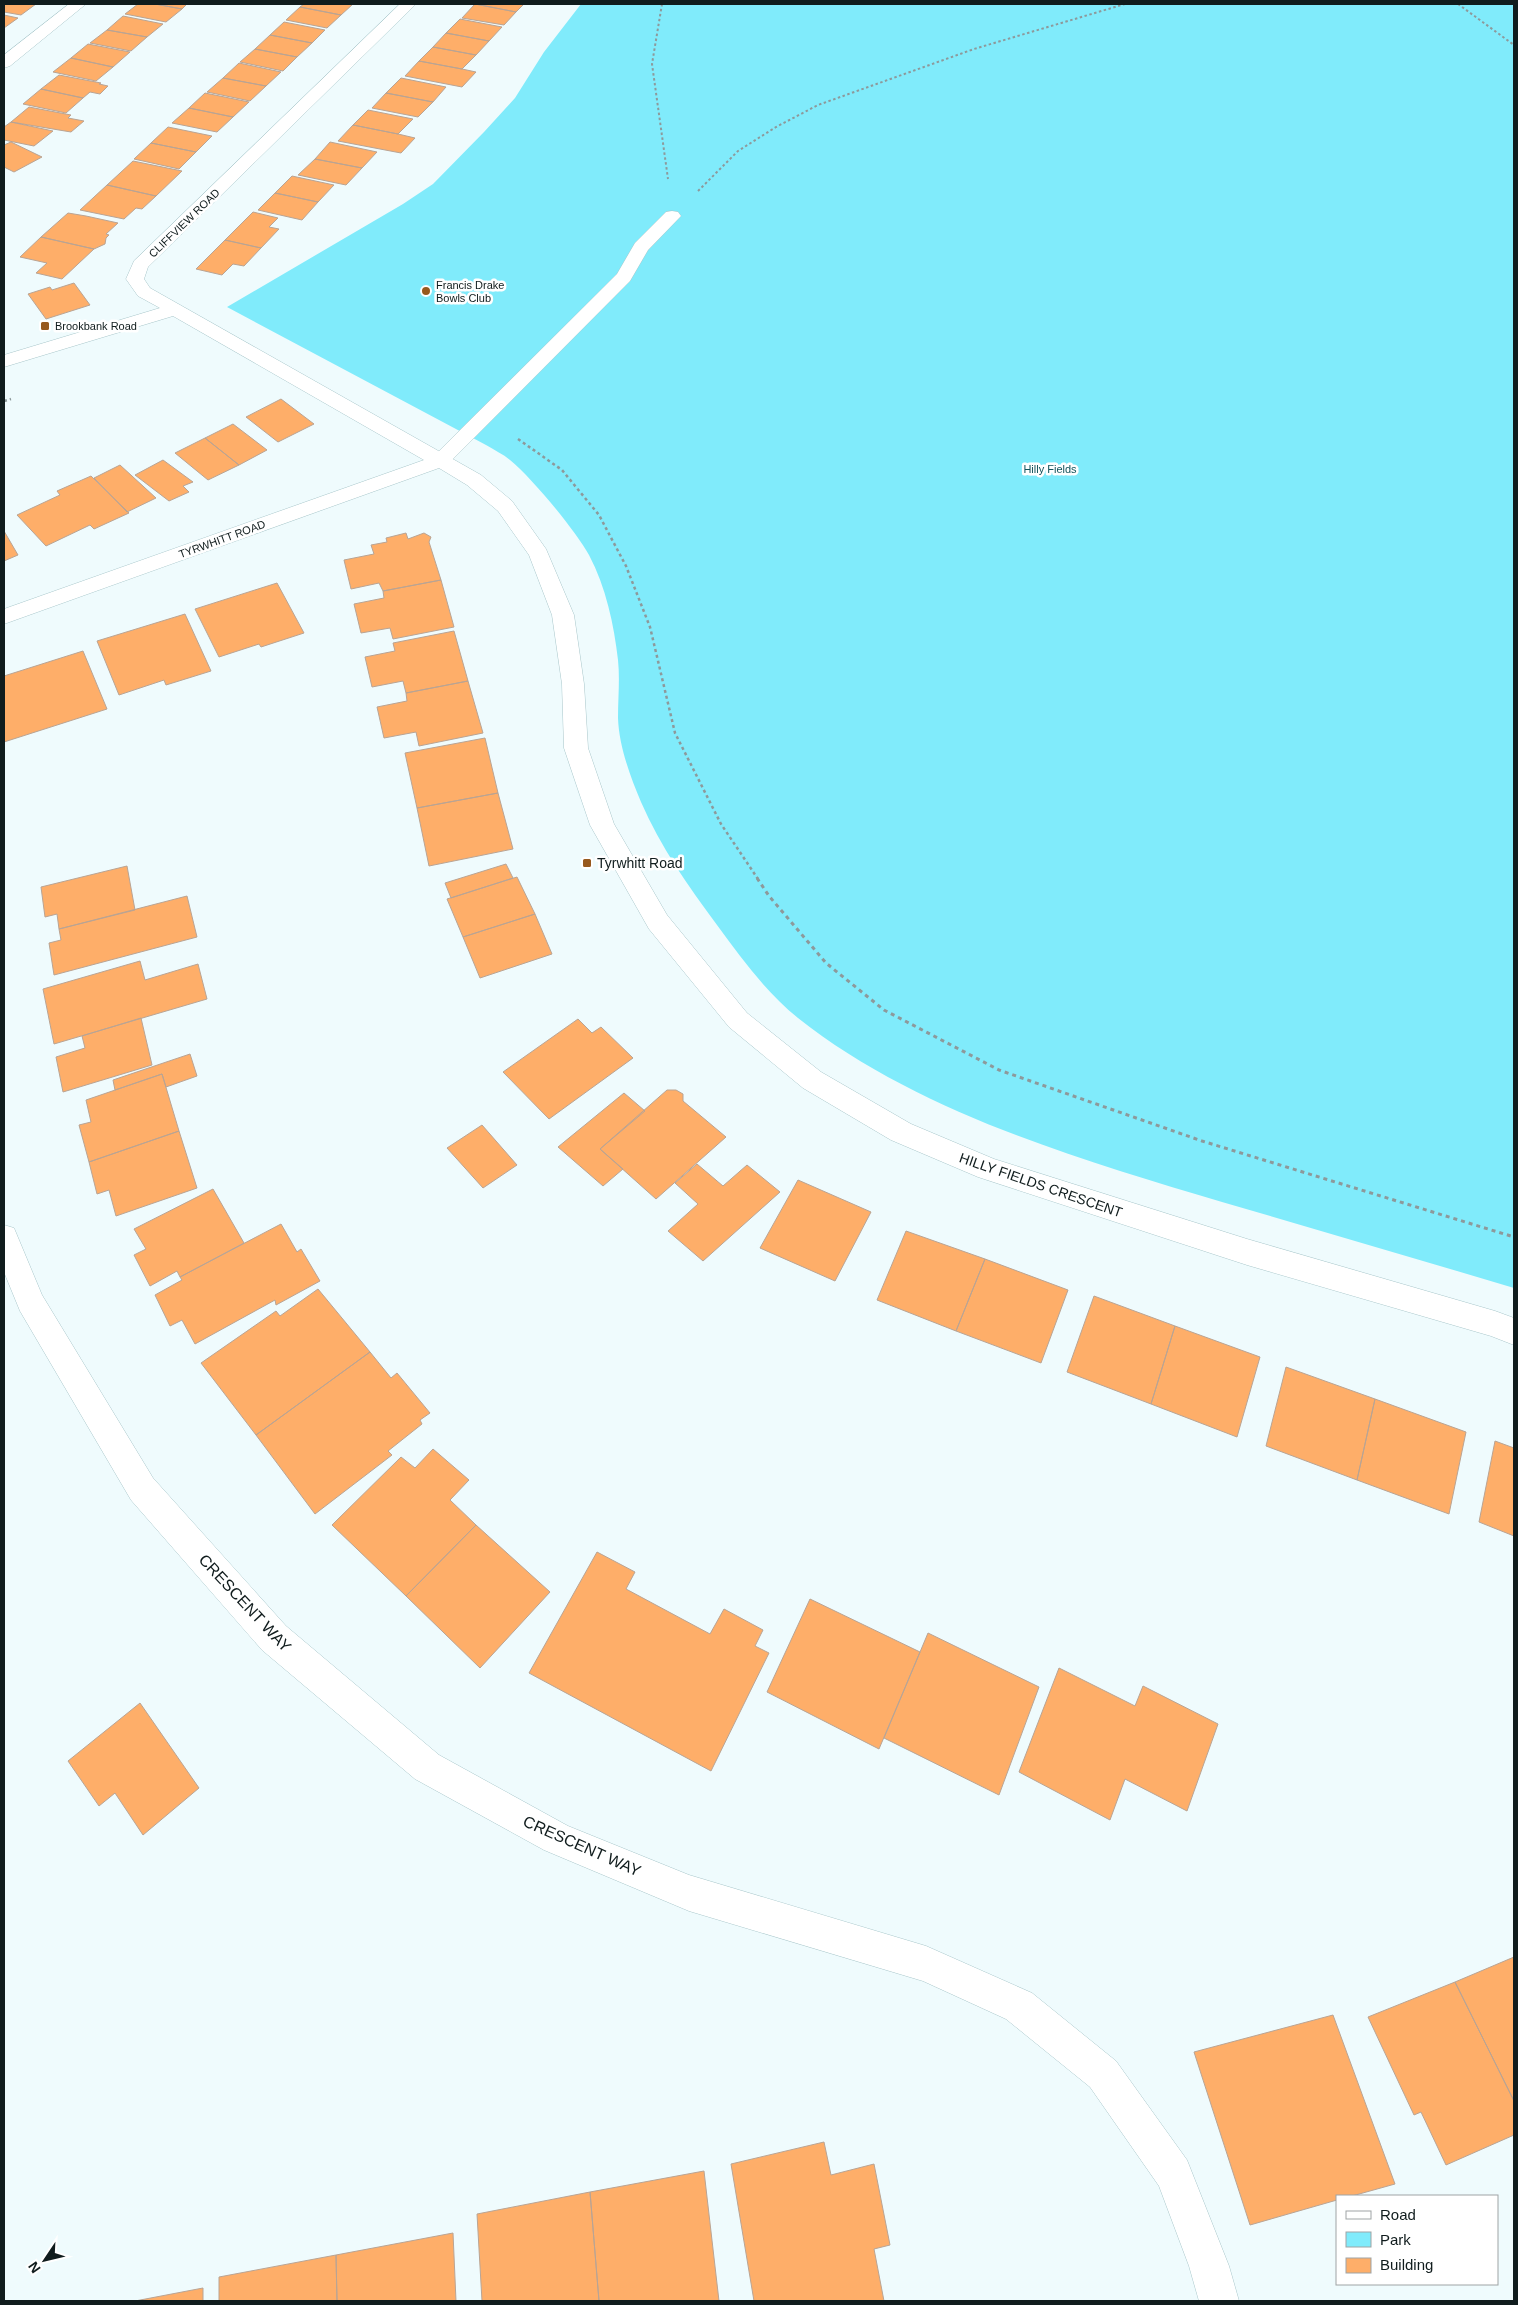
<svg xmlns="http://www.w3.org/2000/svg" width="1518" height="2305" viewBox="0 0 1518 2305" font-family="Helvetica,sans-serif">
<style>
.green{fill:#80ebfb}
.building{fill:#feae69;stroke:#b9a494}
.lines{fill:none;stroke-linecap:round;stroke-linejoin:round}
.service-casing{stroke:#a9c7cb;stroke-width:1}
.minor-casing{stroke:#a9c7cb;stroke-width:1}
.path-far2{stroke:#8d999b;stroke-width:2;stroke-dasharray:2.5 2.5;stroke-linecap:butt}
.path-far1{stroke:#8d999b;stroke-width:2.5;stroke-dasharray:3 3;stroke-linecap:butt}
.path{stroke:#8d999b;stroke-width:3;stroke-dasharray:4 4;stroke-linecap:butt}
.service{fill:#fff;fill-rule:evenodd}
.minor{fill:#fff;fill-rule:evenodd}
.poi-dot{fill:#97591d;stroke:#fff;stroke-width:2}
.labels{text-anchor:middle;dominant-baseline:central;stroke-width:5;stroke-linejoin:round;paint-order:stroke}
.far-street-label{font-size:11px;fill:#101c1d;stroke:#fff}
.far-poi-label{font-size:11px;fill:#101c1d;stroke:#fff;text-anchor:start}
.far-park-label{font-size:11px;fill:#13535b;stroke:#fff}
.poi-label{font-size:14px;fill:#101c1d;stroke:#fff;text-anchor:start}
.street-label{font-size:14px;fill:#101c1d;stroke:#fff}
.near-street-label{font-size:16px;fill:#101c1d;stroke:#fff}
</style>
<rect width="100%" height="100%" fill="#effbfd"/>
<path class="green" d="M581 4H1514V1288C1417 1259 1319 1230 1222 1202 1080 1160 915 1111 798 1018 766 992 741 958 717 925 688 886 660 846 641 802 630 776 619 746 618 718 618 698 620 679 618 660 614 625 606 587 589 555 575 530 533 479 510 460 503 454 494 450 486 445L227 307 403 204 433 184 484 132 515 98 544 52Z"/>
<path class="building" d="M4 4H36L21 15 4 12Z
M138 4H155L182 9 166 22 125 14Z
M155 4H187L182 9Z
M304 4H353L341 15 300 7Z
M475 4 516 12 504 25 462 18Z
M475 4H524L516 12Z
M300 7 341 15 327 28 286 20Z
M4 15 18 18 4 28Z
M123 16 163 24 147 37 107 30Z
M460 19 502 27 489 41 446 33Z
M284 22 325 30 312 43 270 35Z
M107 30 147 37 131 51 90 43Z
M446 33 489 41 476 55 433 47Z
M270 35 312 43 297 57 255 49Z
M88 44 130 52 113 67 71 58Z
M433 47 476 55 462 69 419 61Z
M255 49 297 57 283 71 240 62Z
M71 58 113 67 96 81 53 72Z
M419 61 462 69 476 72 462 87 405 76Z
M239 63 281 72 266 86 223 78Z
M59 75 101 83 99 84 108 86 100 94 90 92 83 98 41 89Z
M223 78 266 86 250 101 207 92Z
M401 78 446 87 433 102 386 93Z
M41 89 83 98 66 113 23 104Z
M205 93 249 102 233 117 189 108Z
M386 93 433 102 418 117 372 108Z
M29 107 71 115 68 118 84 121 71 132 11 122Z
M189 108 233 117 217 132 172 123Z
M368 110 413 119 398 134 353 125Z
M11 122 53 131 34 146 4 140V127Z
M353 125 398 134 415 138 401 153 338 141Z
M168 127 212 136 196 152 151 143Z
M11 142 42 157 14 172 4 167V145Z
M330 142 377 152 362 168 315 159Z
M151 143 196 152 179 169 134 159Z
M315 159 362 168 346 185 298 175Z
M133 161 182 171 156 196 107 185Z
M292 176 334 185 318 202 275 193Z
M107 185 156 196 142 209 136 208 124 219 80 210Z
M275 193 318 202 302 220 258 210Z
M253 212 278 218 269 227 279 229 261 248 225 240Z
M68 213 86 216 118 223 106 234 109 235 106 238 105 244 94 249 41 237Z
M41 237 94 249 62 279 36 273 47 263 20 257Z
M225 240 261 248 244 266 233 264 222 275 196 269Z
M74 283 90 305 46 319 28 294 50 287 52 290Z
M281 399 314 424 278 442 246 417Z
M233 424 267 450 239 465 205 438Z
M205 438 239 465 208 480 175 453Z
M163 460 193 482 183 486 189 492 169 501 135 475Z
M120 465 156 498 127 512 94 478Z
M91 476 129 513 94 529 90 525 46 546 17 515 60 495 57 491Z
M4 531 18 555 4 561Z
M406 533 408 539 424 533 431 537 429 542 441 580 383 591 379 583 351 589 344 560 374 554 371 545 387 542 386 538Z
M441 580 454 627 393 639 390 628 361 633 354 604 384 598 383 591Z
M277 583 304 633 261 647 259 644 219 657 195 609Z
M185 614 211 671 166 685 164 680 119 695 97 641Z
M454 631 468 681 406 693 403 681 372 687 365 657 395 651 393 643Z
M83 651 107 709 4 742V676Z
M468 681 483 733 419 746 416 732 384 738 377 707 407 701 406 693Z
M485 738 498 793 417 808 405 753Z
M498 793 513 849 429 866 417 808Z
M506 864 513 878 451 898 445 883Z
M127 866 135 910 59 929 57 914 45 917 41 887Z
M517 877 535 914 463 937 447 899Z
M187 896 197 937 54 975 49 943 61 940 59 929Z
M535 914 552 954 480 978 463 937Z
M140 961 145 980 198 964 207 999 54 1044 43 989Z
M141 1018 152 1065 63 1092 56 1057 85 1048 82 1036Z
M578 1019 592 1033 601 1027 633 1058 549 1119 503 1072Z
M190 1054 197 1076 166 1087 162 1074 115 1090 113 1080Z
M162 1074 179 1131 89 1162 79 1125 91 1122 86 1100Z
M667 1090H676L683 1094V1101L726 1137 656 1199 600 1149Z
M624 1093 645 1111 600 1149 623 1169 603 1186 558 1147Z
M482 1125 517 1165 483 1188 447 1148Z
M179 1131 197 1188 116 1216 109 1190 97 1194 89 1162Z
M697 1164 723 1186 747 1165 780 1192 703 1261 668 1231 698 1204 675 1183Z
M798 1180 871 1212 835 1281 760 1248Z
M213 1189 244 1243 180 1277 177 1271 150 1286 134 1255 146 1249 134 1229Z
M281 1224 297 1252 301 1249 320 1281 276 1305 275 1300 195 1344 182 1320 170 1326 155 1295 182 1280 180 1277Z
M906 1231 985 1259 956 1331 877 1300Z
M985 1259 1068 1290 1041 1363 956 1331Z
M318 1289 370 1352 256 1435 201 1363 276 1311 280 1316Z
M1094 1296 1175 1326 1151 1404 1067 1372Z
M1175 1326 1260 1357 1237 1437 1151 1404Z
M370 1352 391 1378 397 1373 430 1413 420 1420 422 1424 388 1451 392 1455 315 1514 256 1435Z
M1286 1367 1375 1399 1357 1480 1266 1446Z
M1375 1399 1466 1432 1449 1514 1357 1480Z
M1495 1441 1514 1448V1536L1479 1522Z
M433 1449 469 1480 450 1500 476 1525 406 1596 332 1525 401 1457 415 1468Z
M476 1525 550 1592 480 1668 406 1596Z
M597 1552 635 1572 626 1589 710 1634 724 1609 763 1630 755 1646 769 1653 711 1771 529 1673Z
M810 1599 920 1652 879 1749 767 1692Z
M928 1633 1039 1687 999 1795 884 1738Z
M1059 1668 1135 1706 1143 1686 1218 1724 1187 1811 1125 1779 1110 1820 1019 1772Z
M140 1703 199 1788 143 1835 115 1793 99 1806 68 1761Z
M1514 1957V2101L1455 1982Z
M1455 1982 1514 2101V2135L1446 2165 1421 2112 1414 2115 1368 2017Z
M1333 2015 1395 2184 1352 2196H1337V2200L1250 2225 1194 2052Z
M824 2142 831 2175 874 2164 890 2245 874 2249 884 2301H754L731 2164Z
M704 2171 719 2301H599L590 2192Z
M590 2192 599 2301H482L477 2214Z
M453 2233 456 2301H337L336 2255Z
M336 2255 337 2301H219V2277Z
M203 2288V2301H135Z"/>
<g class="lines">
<g class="service-casing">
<path id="service" d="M672 211 678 212 681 216 648 250 630 281 447 465 440 467 433 465 430 461 433 457 617 274 635 243 666 212Z"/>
</g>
<g class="minor-casing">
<path id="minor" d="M69 4H86L10 66 4 68V55Z
M400 4H416L148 267 144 279 150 288 481 475 512 501 546 549 574 615 584 684 588 748 614 824 667 915 747 1013 821 1072 911 1124 994 1159 1247 1239 1495 1311 1514 1318V1345L1491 1336 1247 1265 978 1177 891 1140 803 1088 729 1027 649 929 590 825 564 748 562 684 552 615 529 555 498 511 467 485 439 468 4 624V609L424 460 173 316 4 367V355L160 308 138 296 126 279 134 261Z
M4 1225 14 1228 42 1295 153 1478 286 1626 439 1755 568 1826 689 1875 926 1946 1032 1993 1116 2061 1187 2160 1229 2266 1239 2301H1199L1189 2266 1159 2186 1090 2087 1006 2019 923 1981 689 1911 544 1850 415 1779 262 1650 131 1500 20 1311 4 1272Z"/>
</g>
<path class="path-far2" d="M662 4 652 64 668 179
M1458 4 1514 45
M698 191 738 151 776 127 818 105 974 49 1125 4"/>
<path class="path-far1" d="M4 401 11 399
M518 439 562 470 599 515 626 566 650 627 675 733 721 824 758 879"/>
<path class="path" d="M757 878 769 896 826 963 884 1010 999 1070 1202 1141 1514 1237"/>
<use href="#service" class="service"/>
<use href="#minor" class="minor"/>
</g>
<g class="poi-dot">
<circle cx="426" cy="291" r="5"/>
<rect x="40" y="321" width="10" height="10" rx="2.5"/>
<rect x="582" y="858" width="10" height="10" rx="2.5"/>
</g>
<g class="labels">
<g class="far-street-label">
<text transform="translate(184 223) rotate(-44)">CLIFFVIEW ROAD</text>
<text transform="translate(222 539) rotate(-20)">TYRWHITT ROAD</text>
</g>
<g class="far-poi-label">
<text x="436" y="285">Francis Drake<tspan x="436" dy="13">Bowls Club</tspan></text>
<text x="55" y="326">Brookbank Road</text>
</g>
<g class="far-park-label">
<text x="1050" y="469">Hilly Fields</text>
</g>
<g class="poi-label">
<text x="597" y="863">Tyrwhitt Road</text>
</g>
<g class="street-label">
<text transform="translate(1041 1185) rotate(19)">HILLY FIELDS CRESCENT</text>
</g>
<g class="near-street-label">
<text transform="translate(245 1603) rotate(47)">CRESCENT WAY</text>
<text transform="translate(582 1846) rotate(24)">CRESCENT WAY</text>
</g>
</g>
<rect width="1518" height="2305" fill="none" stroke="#101c1d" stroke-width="10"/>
<rect x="1336" y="2195" width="162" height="90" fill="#ffffff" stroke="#9fa4a5"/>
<rect x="1346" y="2211" width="25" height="8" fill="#ffffff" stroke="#9fa4a5"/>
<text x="1380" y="2220" font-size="15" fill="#101c1d">Road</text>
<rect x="1346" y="2232" width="25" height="15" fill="#80ebfb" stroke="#9fa4a5"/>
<text x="1380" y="2245" font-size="15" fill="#101c1d">Park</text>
<rect x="1346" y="2258" width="25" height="15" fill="#feae69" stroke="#9fa4a5"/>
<text x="1380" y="2270" font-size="15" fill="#101c1d">Building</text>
<g transform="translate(45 2260) rotate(235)" stroke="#ffffff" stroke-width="4" paint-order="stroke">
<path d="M0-4L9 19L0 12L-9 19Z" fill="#101c1d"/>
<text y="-8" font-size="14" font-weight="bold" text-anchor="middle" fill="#101c1d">N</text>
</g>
</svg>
